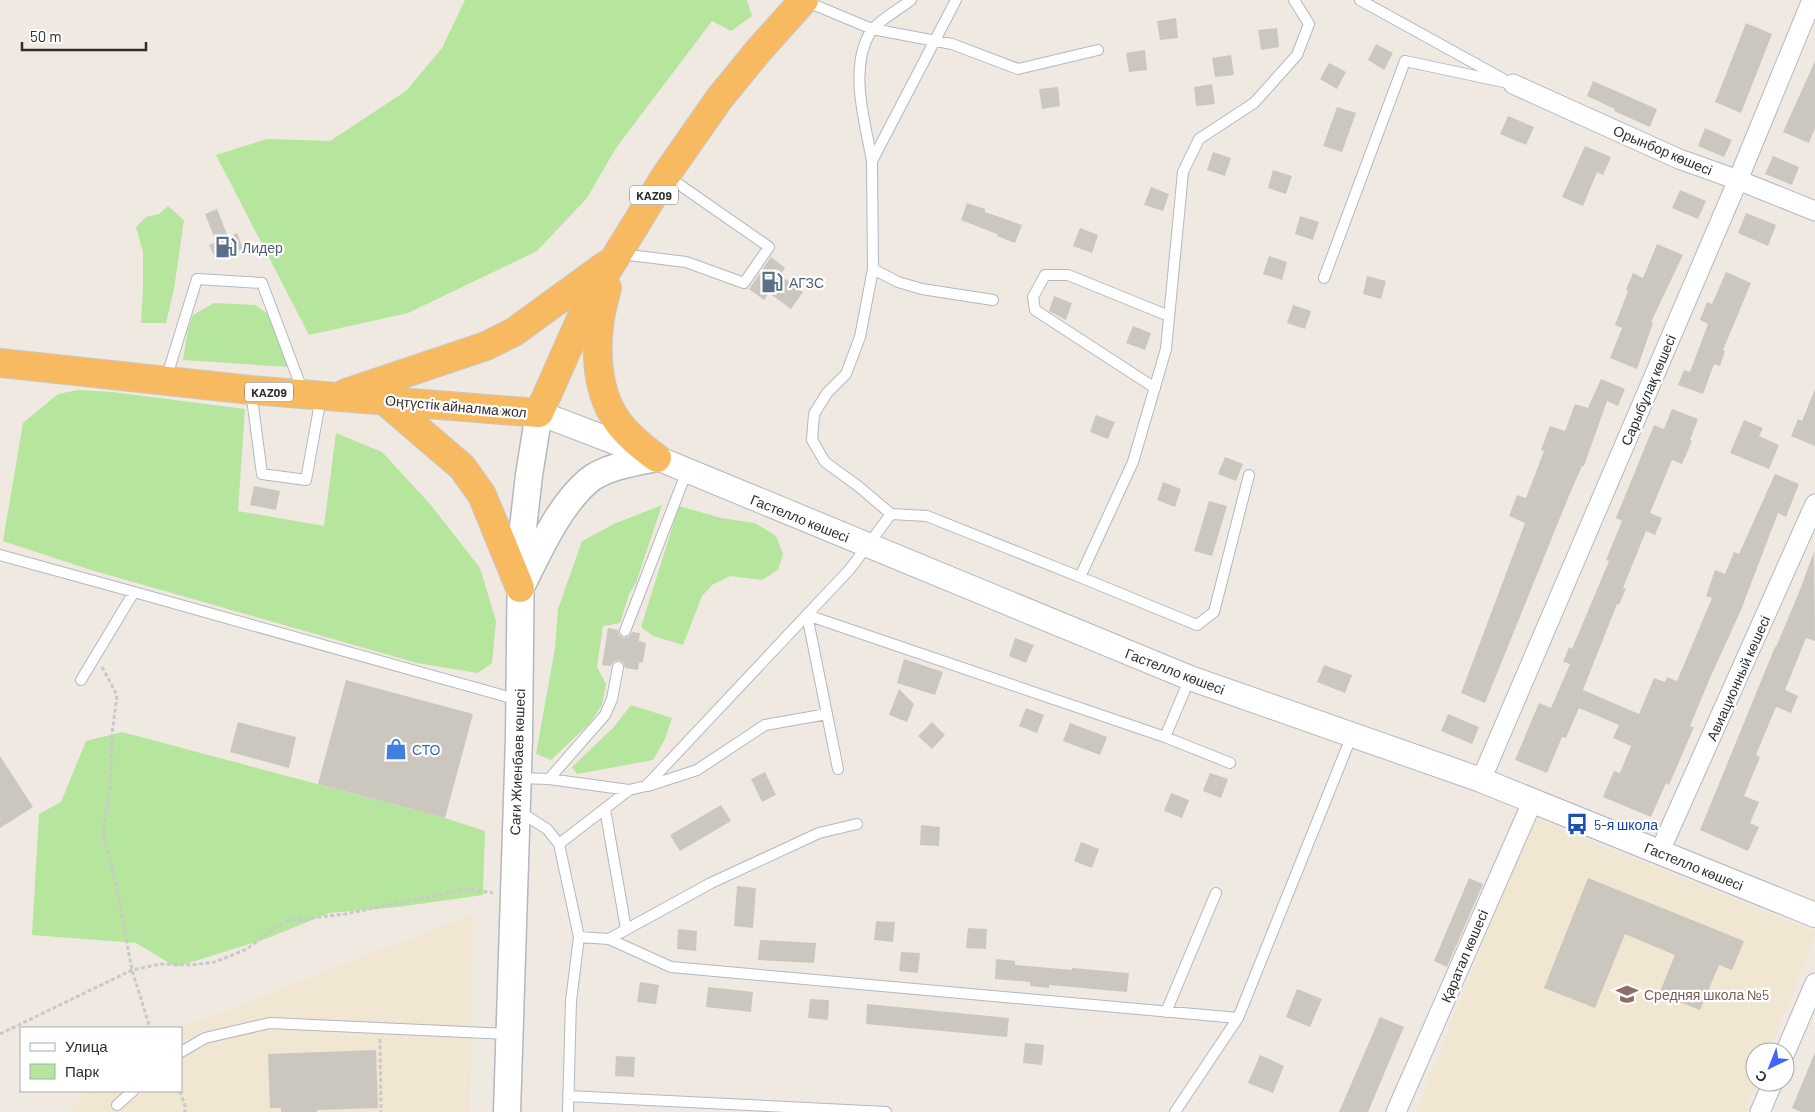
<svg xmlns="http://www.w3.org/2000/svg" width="1815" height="1112" viewBox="0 0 1815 1112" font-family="Barlow,sans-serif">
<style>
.education{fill:#f0e6d1}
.green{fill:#b6e59e}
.building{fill:#cbc7bf}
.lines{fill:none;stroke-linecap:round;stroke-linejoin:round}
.service-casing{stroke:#b4b7c1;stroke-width:12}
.minor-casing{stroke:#b4b7c1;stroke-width:21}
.tertiary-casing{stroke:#b4b7c1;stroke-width:26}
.secondary-casing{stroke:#b4b7c1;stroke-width:29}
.trunk-casing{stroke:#c9c9c9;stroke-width:30}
.path{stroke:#c9c9c9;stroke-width:3;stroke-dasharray:4 2.5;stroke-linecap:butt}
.service{stroke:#fff;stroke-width:10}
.minor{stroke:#fff;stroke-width:19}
.tertiary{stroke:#fff;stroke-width:24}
.secondary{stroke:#fff;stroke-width:26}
.trunk{stroke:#f8ba60;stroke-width:28}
.labels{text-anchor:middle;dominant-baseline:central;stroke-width:4.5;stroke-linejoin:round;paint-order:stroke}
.shield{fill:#fff;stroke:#6d6d6d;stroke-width:1}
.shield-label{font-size:12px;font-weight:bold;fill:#2e2e2e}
.street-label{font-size:14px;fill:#2e2e2e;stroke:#fff}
.service-label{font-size:14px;fill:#4e5e75;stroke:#fff;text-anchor:start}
.shop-label{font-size:14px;fill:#366cbe;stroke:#fff;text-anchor:start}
.transit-label{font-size:14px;fill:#164399;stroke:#fff;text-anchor:start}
.education-label{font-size:14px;fill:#785e54;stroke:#fff;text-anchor:start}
</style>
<rect width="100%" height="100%" fill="#efe9e1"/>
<path class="education" d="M1533 818 1815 932V937L1769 1052H1755V1082H1757L1745 1112H1416Z
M473 914 470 1112H70L88 1091H181V1028Z"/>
<path class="green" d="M465 0H747L752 16 731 31 712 21 616 148 587 198 537 251 408 313 309 335 216 155 267 139 330 141 406 91 442 48Z
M168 206 184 220 174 289 166 323H141L143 291V252L136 227 146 217 159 214Z
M214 303 255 305 270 315 288 354V367L183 360 188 329 193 315Z
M78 390 112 392 245 409 238 511 324 526 336 433 382 452 430 504 480 568 496 621 492 663 478 673 417 663 91 570 3 541 23 423 58 394Z
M662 505 636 583 629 594 620 623 603 626 597 667 606 684 602 705 589 724 551 760 536 754 555 648 558 609 582 541 614 524Z
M679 506 721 518 755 523 776 536 783 554 778 570 762 580 730 576 712 585 702 596 683 645 653 636 641 627Z
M631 705 672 718 665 739 653 760 577 774 572 767 613 728Z
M122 732 445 818 485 831 483 895 398 907 329 913 268 938 176 967 136 943 32 935 39 814 61 802 86 741Z"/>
<path class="building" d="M1176 18 1178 38 1160 40 1157 21Z
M1746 23 1772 34 1741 113 1715 102Z
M1277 28 1279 47 1261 50 1258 30Z
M1376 44 1393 53 1384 70 1368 60Z
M1145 50 1147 70 1129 72 1126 53Z
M1231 55 1234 75 1215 77 1212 58Z
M1815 61V128L1809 143 1783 132Z
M1329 63 1346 72 1337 89 1320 79Z
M1593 81 1657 109 1650 127 1614 111 1615 109 1587 96Z
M1212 84 1215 104 1196 106 1194 87Z
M1058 87 1060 106 1042 109 1039 89Z
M1337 107 1356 113 1342 152 1323 146Z
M1508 116 1534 127 1526 145 1500 134Z
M1705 128 1732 140 1724 157 1698 146Z
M1585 146 1611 157 1603 175 1597 172 1583 206 1562 197Z
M1213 152 1231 158 1225 176 1207 170Z
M1773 156 1799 167 1792 185 1765 174Z
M1273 170 1292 176 1286 194 1268 188Z
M1151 187 1169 194 1163 211 1144 205Z
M1680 190 1706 201 1698 219 1672 208Z
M967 203 985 209V212L1022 225 1015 243 997 236V234L961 220Z
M217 209 228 237 237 233 243 249 216 260 209 245 216 242 205 214Z
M1746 213 1776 225 1768 246 1738 233Z
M1300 216 1319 222 1313 240 1295 234Z
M1080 228 1098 235 1092 253 1073 246Z
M1657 244 1683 255 1651 322 1653 323 1637 369 1610 358 1622 328 1615 325 1628 291 1626 290 1633 273 1643 278Z
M1269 256 1287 262 1282 280 1263 274Z
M771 257 785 268 780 275 803 292 791 309 769 293 764 300 749 289Z
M1726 272 1751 283 1723 350 1725 351 1720 366 1714 364 1703 394 1678 385 1684 370 1690 372 1708 324 1700 320 1707 302 1712 304Z
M1367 276 1386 281 1381 299 1363 294Z
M1054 296 1072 303 1066 320 1049 311Z
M1293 305 1311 311 1305 329 1287 323Z
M1133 326 1151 333 1145 350 1126 343Z
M1601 379 1625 389 1618 406 1607 401 1584 466H1582L1568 498 1485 703 1461 693 1525 523 1509 516 1517 495 1526 498 1544 451 1541 450 1550 426 1565 431 1575 404 1588 408Z
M1815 389V446L1791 436 1798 419 1802 421Z
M1672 409 1698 419 1690 440 1692 441 1682 464 1672 460 1650 513 1662 518 1655 535 1646 531 1623 588 1626 589 1619 605 1617 604 1583 690 1639 714 1654 678 1665 682 1667 677 1677 681 1712 598 1706 596 1715 570 1725 574 1734 552 1739 554 1775 474 1799 484 1786 517 1778 513 1741 610 1710 678 1690 726 1694 727 1669 785 1666 783 1651 817 1603 797 1614 771 1620 773 1631 746 1613 738 1619 725 1579 708 1566 738 1562 737 1547 773 1515 760 1539 703 1551 708 1570 664 1563 662 1569 647 1572 649 1609 561 1606 560 1622 521 1616 518 1654 425 1664 429Z
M1096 415 1115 422 1108 439 1090 432Z
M1744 420 1763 428 1759 436 1779 445 1769 469 1730 453Z
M1225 457 1243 464 1236 481 1218 474Z
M1163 482 1181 489 1175 507 1157 500Z
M254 486 280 491 276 510 250 505Z
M1209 501 1227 506 1212 556 1194 551Z
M1814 552 1815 641 1806 638 1785 690 1798 696 1791 713 1776 707 1756 755 1760 757 1744 796 1759 802 1750 823 1759 827 1748 851 1700 830 1775 647H1776L1798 595Z
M608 628 618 630 619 635 623 638 629 637 632 632 640 633 639 641 646 643 643 662 639 663 638 670 625 668 623 662 619 660 613 662 611 666 602 665Z
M1015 638 1034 645 1026 663 1009 656Z
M904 659 943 672 935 695 897 683Z
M1324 665 1352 675 1345 693 1317 682Z
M346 680 473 714 445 818 318 784Z
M899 689 914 704 907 722 889 715Z
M1026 708 1044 715 1037 733 1019 726Z
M1448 714 1479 727 1472 744 1441 731Z
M238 722 296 737 289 768 230 752Z
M932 722 945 735 932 749 918 736Z
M1070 723 1107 737 1100 755 1063 741Z
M0 756 33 807 0 828Z
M765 772 776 795 762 802 751 779Z
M1210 773 1228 779 1221 798 1203 791Z
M1171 793 1189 800 1182 818 1164 811Z
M721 805 731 821 680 851 670 835Z
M921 825 940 827 939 846 920 845Z
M1081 842 1099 849 1092 868 1074 861Z
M1469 878 1483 884 1447 967 1434 961Z
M1588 878 1744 941 1732 970 1719 965 1700 1010 1659 994 1675 955 1625 934 1595 1008 1544 988Z
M737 886 756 888 753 928 734 926Z
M876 921 895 922 893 942 874 940Z
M968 928 987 929 986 949 966 948Z
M678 929 697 931 696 951 677 949Z
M760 940 816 943 814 963 758 960Z
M901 952 920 953 918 973 899 971Z
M996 959 1015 961V965L1072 970V968L1129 973 1127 992 1049 985V988L1030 986V982L995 979Z
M640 982 659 985 656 1004 637 1002Z
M708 987 753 992 751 1012 706 1007Z
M1297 989 1322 999 1310 1027 1286 1017Z
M810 999 829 1000 828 1020 808 1018Z
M867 1004 1009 1018 1007 1037 866 1024Z
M1380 1017 1404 1027 1392 1055 1368 1112H1339Z
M1025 1043 1044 1045 1042 1065 1023 1063Z
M376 1050 378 1108 317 1110V1112H281V1108H270L268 1054Z
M1815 1052V1112H1801L1792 1108Z
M1260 1055 1284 1066 1273 1093 1248 1083Z
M616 1056 635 1057 634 1077 615 1076Z"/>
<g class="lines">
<g class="service-casing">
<path id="service" d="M1360 0 1503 79
M805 1 872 29 952 44 1018 69 1098 50
M872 161C865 121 848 68 871 31 877 22 902 7 911 0
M621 254 686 262 744 283 769 247 667 176
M873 269 898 282 922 289 993 300
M1324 278 1405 61 1513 84
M166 379 197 279 262 283 303 392
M1155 388 1035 310 1033 297 1045 275H1068L1169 316
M251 391 262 474 306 480 321 397
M891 514 858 486 825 462 812 440 814 414 827 393 846 374 860 337 873 269 872 161 956 0
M0 555 134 592
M1080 577 1197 625 1214 612 1249 475
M807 615 1165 737 1230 763
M807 615 838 769
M625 631 687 471
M81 680 134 592 519 700
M1165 737 1190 678
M518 778 549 779 605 715 612 699 618 667
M549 779 629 790 559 844 579 937 609 939 671 967 1238 1018 1352 735
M648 786 697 770 765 725 827 714
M629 790 646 786 850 569 891 514 927 516 1080 577 1133 462 1166 349 1183 172 1199 139 1254 103 1297 55 1309 24 1294 0
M605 809 626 929
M520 812 547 829 559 844
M609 939 711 883 819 833 857 824
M1166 1012 1216 893
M181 1052 205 1038 270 1023 508 1034
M568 1096 886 1112
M117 1105 133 1091
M568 1112 571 1001 579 937
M1175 1112 1238 1018"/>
</g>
<g class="minor-casing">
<path id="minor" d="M1513 84 1679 159 1738 180 1815 211
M1481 780 1738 180 1812 0
M1660 851 1815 504
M1785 1053 1815 983
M1396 1112 1533 800
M1760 1112 1773 1082"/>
</g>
<g class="tertiary-casing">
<path id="tertiary" d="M539 413 657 458 1190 678 1481 780 1815 915"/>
</g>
<g class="secondary-casing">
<path id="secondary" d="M523 583C540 549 559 506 588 481 604 467 636 462 657 458
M507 1112 519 738 521 546 529 475 539 413"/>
</g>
<g class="trunk-casing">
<path id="trunk" d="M607 288C604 301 600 313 599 326 596 355 598 390 614 416 624 433 642 447 657 458
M0 363 251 390 539 413 579 323 594 292 666 175 719 99 759 50 804 0
M346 393 486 346 514 332 606 265
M385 401 462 467 482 495 520 588"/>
</g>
<path class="path" d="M102 667 117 695 112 734 110 786 103 834 116 884 132 970 150 1028
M0 1034 132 970 161 964 191 965 215 962 247 949 270 931 287 921 345 914 468 889 493 893
M380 1039 381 1112
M180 1091 185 1106V1112"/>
<use href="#service" class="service"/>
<use href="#minor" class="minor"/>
<use href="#tertiary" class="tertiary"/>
<use href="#secondary" class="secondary"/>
<use href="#trunk" class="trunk"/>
</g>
<defs>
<g id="fuel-bare" transform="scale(1.725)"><path d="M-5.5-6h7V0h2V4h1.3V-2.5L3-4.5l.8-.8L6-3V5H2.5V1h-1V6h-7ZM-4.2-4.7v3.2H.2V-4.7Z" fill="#5c6f8a" stroke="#fff" stroke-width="2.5" paint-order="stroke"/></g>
<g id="shop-bare" transform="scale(1.725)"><path d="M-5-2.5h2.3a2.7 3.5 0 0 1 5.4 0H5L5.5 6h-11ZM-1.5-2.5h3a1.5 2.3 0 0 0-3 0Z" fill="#3f7fe0" stroke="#fff" stroke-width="2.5" paint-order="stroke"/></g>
<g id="bus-bare" transform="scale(1.725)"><path d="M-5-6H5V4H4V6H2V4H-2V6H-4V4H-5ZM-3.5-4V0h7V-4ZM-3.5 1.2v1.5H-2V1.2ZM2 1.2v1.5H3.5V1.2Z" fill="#1a4fb4" stroke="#fff" stroke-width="2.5" paint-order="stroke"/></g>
<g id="school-bare" transform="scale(1.725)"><path d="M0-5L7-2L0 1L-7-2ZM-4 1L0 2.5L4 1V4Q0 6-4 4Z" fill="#8d6e63" stroke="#fff" stroke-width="2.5" paint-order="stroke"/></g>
</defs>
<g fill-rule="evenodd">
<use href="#fuel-bare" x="226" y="247"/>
<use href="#fuel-bare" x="772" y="282"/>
<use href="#shop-bare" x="396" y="749"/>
<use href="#bus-bare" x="1577" y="824"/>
<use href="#school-bare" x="1627" y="994"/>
</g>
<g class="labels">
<g class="shield">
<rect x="630" y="185.5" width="48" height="19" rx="4"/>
<rect x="245" y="382.5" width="48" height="19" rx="4"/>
</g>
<g class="shield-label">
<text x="654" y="195">KAZ09</text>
<text x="269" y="392">KAZ09</text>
</g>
<g class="street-label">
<text transform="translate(1663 150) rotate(23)">Орынбор көшесі</text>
<text transform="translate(1648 390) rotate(-67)">Сарыбұлақ көшесі</text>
<text transform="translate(456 406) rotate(5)">Оңтүстік айналма жол</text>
<text transform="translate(800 518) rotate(22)">Гастелло көшесі</text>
<text transform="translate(1175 671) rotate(21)">Гастелло көшесі</text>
<text transform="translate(1738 678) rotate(-66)">Авиационный көшесі</text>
<text transform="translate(517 762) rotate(-88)">Сағи Жиенбаев көшесі</text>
<text transform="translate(1694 866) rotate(22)">Гастелло көшесі</text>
<text transform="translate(1464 956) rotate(-67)">Қаратал көшесі</text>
</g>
<g class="service-label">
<text x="242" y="247">Лидер</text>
<text x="789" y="282">АГЗС</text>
</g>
<g class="shop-label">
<text x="412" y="749">СТО</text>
</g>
<g class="transit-label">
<text x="1594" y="824">5-я школа</text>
</g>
<g class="education-label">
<text x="1644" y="994">Средняя школа №5</text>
</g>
</g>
<rect x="20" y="1027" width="162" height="65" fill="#ffffff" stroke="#ababab"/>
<rect x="30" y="1043" width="25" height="8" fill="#ffffff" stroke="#ababab"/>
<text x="65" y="1052" font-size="15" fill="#2e2e2e">Улица</text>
<rect x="30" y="1064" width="25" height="15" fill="#b6e59e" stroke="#ababab"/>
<text x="65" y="1077" font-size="15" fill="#2e2e2e">Парк</text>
<g transform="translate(1770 1067) rotate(223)"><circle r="24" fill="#ffffff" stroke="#ababab"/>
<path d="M0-4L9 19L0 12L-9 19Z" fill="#4264fb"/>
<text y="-8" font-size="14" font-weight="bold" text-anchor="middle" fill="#2e2e2e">С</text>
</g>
<path d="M22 42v8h124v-8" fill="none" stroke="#2e2e2e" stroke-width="2.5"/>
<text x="30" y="42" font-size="15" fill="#2e2e2e" stroke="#ffffff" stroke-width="4" paint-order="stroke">50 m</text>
</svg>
